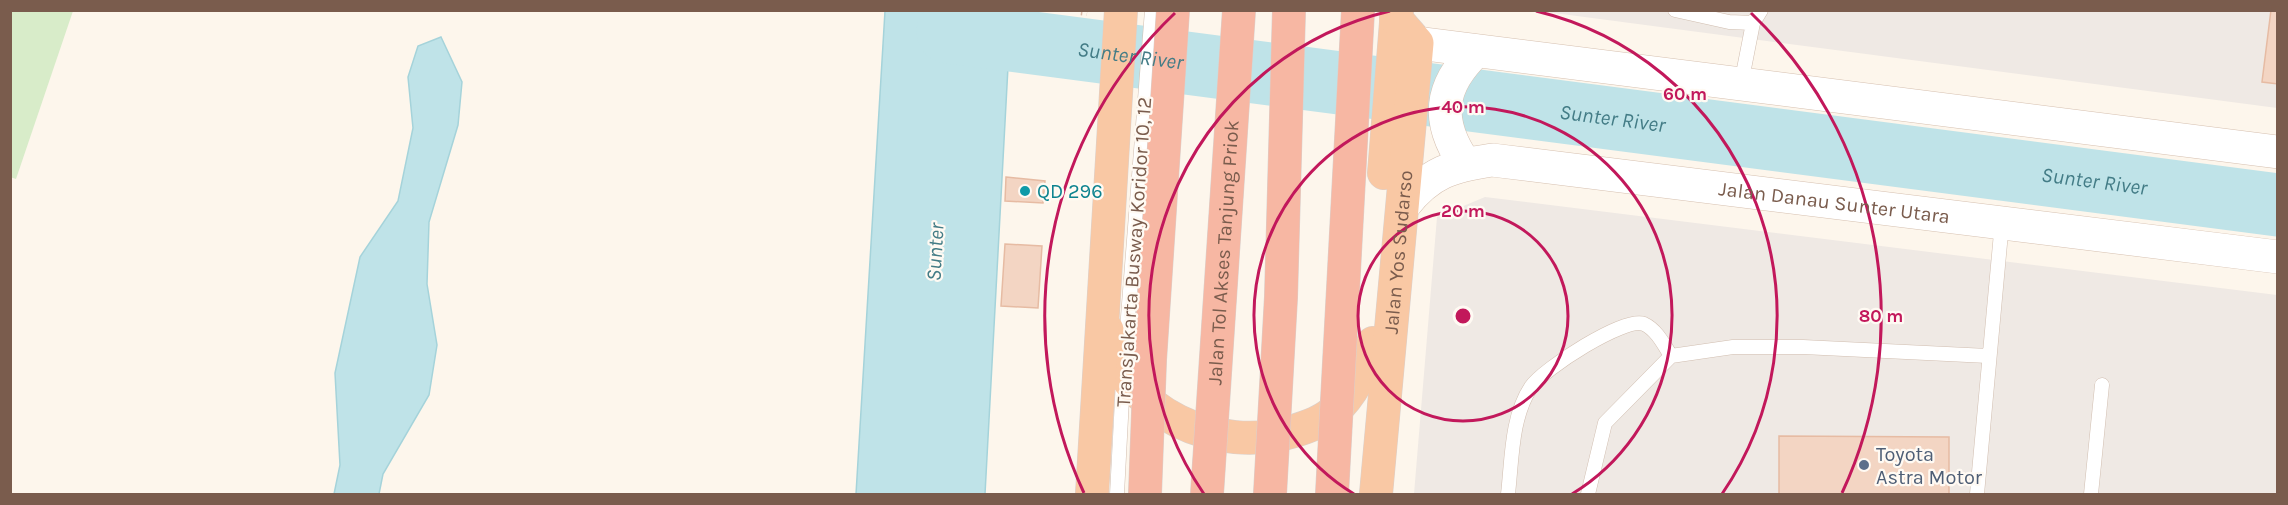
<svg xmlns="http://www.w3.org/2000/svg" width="2288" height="505" viewBox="0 0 2288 505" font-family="Karla,sans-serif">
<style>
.industrial{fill:#efe9e4}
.green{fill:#d8ecc9}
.water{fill:#bfe3e8;stroke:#a5d3da;stroke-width:1.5}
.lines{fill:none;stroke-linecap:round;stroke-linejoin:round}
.river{stroke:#bfe3e8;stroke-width:63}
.building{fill:#f3d5c3;stroke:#e6bba3;stroke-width:1.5}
.service-casing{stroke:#d1beb0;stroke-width:15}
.secondary-casing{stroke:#d6c0b0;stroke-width:34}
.trunk-casing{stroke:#dad1cd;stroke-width:34}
.path{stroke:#d9b8a5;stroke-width:4;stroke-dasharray:1.5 4.5;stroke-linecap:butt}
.service{stroke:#fff;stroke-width:14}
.secondary{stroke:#fff;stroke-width:33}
.trunk{stroke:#f9c8a4;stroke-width:33}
.motorway-bridge-casing{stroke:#dad1cd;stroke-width:34;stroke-linecap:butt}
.motorway-bridge{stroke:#f7b7a3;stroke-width:33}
.ring{fill:none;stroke:#c2185b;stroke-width:3}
.culture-dot{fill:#0f9aa8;stroke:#fffaf3;stroke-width:2}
.service-dot{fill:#5c6f8a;stroke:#fffaf3;stroke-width:2}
.labels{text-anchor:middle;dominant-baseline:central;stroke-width:4.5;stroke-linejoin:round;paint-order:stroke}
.culture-label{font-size:20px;fill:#0d838f;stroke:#fffaf3;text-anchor:start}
.street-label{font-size:20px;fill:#7a5c4d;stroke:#fffaf3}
.service-label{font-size:20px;fill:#4e5e75;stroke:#fffaf3;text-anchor:start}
.water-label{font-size:21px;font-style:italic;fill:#437c86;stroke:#fffaf3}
.centre{fill:#c2185b;stroke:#fffaf3;stroke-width:3}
.ring-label{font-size:18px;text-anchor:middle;font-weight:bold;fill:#c2185b;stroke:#fffaf3;stroke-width:4.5;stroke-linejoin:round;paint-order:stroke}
</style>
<rect width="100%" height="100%" fill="#fdf6ec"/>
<path class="industrial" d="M1539 11H2277V108Z
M1485 197 2277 295V494H1414L1437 217Z"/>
<path class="green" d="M10 11H73L16 179 10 177Z"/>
<path class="water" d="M885 11H1011L985 494H856Z
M441 37 462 82 458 125 429 222 427 284 437 345 429 395 383 474 379 494H334L340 465 335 373 360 257 398 201 413 128 408 77 418 46Z"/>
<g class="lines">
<path class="river" id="s1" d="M948 32 2278 205"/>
</g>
<path class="building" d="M2271 10H2278V84L2262 82Z
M1006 177 1045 181 1043 203 1005 201Z
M1005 244 1042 246 1038 308 1001 306Z
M1779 436 1949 437V494H1763H1779Z"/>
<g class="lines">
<g class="service-casing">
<path id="service" d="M1675 10 1729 22 1753 23
M1741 84 1753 23 1761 10
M1125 355 1152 10
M1671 356 1733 347H1803L1988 356
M1117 494 1123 380
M1508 494C1512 460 1511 417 1531 387 1543 369 1625 316 1644 324 1657 330 1664 345 1671 356L1605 423 1588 494
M1977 494 2002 222
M2091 494 2102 385"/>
</g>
<g class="secondary-casing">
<g id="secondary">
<path d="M1417 43 2278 152"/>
<path d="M1465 164C1435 121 1439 86 1476 51"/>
<path id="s2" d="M1404 205C1430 172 1452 166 1492 160L2278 257"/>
</g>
</g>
<g class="trunk-casing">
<g id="trunk">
<path d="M1384 173 1397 10"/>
<path d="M1107 330C1122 414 1219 455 1294 431 1307 427 1322 422 1332 413 1353 395 1364 369 1373 343"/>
<path d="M1092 494 1121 10"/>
<path id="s3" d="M1376 494 1417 43 1396 19"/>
</g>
</g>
<path class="path" d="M1079 10 1078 13 1087 14"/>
<use href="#service" class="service"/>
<use href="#secondary" class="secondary"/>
<use href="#trunk" class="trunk"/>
<g class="motorway-bridge-casing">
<g id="motorway-bridge">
<path d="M1145 494 1150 360 1173 10"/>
<path id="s4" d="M1207 494 1239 10"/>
<path d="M1270 494 1281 297 1289 10"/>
<path d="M1332 494 1358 10"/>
</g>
</g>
<use href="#motorway-bridge" class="motorway-bridge"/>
</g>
<g class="ring">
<circle cx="1463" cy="316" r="105"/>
<path d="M1354 494A209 209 0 1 1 1572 494"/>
<path d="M1204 494A314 314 0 0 1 1390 11M1536 11A314 314 0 0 1 1722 494"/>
<path d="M1084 493A418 418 0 0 1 1175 13M1751 13A418 418 0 0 1 1842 493"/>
</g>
<circle class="culture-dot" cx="1025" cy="191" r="6"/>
<circle class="service-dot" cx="1864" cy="465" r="6"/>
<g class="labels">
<g class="culture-label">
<text x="1037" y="191">QD 296</text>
</g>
<g class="street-label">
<text stroke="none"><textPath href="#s2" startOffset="447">Jalan Danau Sunter Utara</textPath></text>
<text transform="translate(1134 252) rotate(-86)">Transjakarta Busway Koridor 10, 12</text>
<text stroke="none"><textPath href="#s4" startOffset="242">Jalan Tol Akses Tanjung Priok</textPath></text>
<text stroke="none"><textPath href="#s3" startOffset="243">Jalan Yos Sudarso</textPath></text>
</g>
<g class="service-label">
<text x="1876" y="454">Toyota<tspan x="1876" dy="23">Astra Motor</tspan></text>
</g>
<g class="water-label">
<text stroke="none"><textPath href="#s1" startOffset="184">Sunter River</textPath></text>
<text stroke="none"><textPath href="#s1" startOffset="670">Sunter River</textPath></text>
<text stroke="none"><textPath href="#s1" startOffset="1156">Sunter River</textPath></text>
<text transform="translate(935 252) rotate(-87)">Sunter</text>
</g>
</g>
<circle cx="1463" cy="316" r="9" class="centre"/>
<g class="ring-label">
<text x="1685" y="100">60 m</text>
<text x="1463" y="113">40 m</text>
<text x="1463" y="217">20 m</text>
<text x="1881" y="322">80 m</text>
</g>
<rect width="2288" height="505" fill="none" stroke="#7a5c4d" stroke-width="24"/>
</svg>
